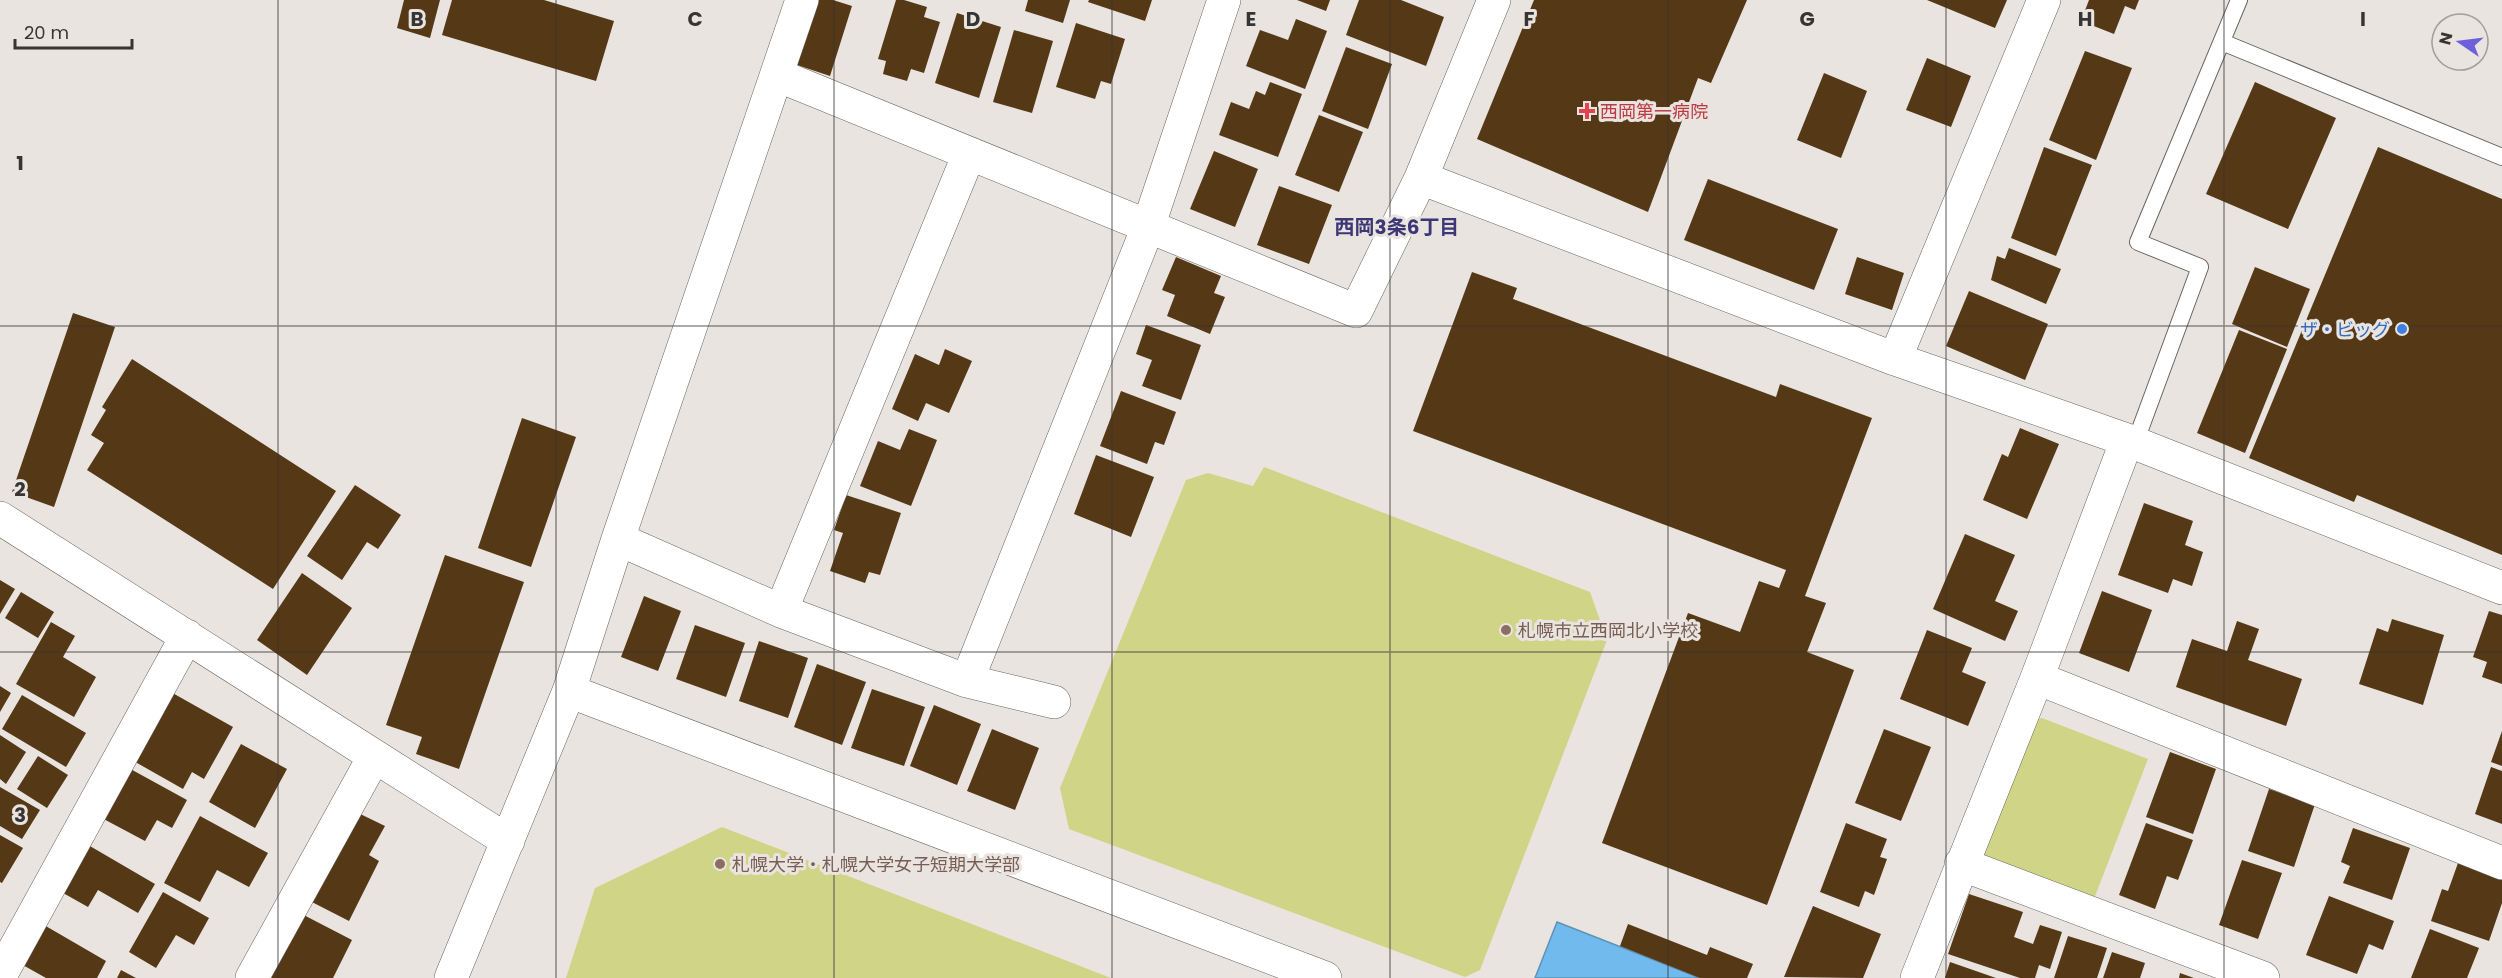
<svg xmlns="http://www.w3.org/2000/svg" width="2502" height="978" viewBox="0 0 2502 978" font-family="Poppins,'Noto Sans JP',sans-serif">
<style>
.green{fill:#d0d486}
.water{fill:#70baee;stroke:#5f92b6;stroke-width:1.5}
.building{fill:#553816}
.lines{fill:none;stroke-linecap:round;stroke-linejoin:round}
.lane-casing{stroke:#696561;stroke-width:18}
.street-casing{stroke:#696561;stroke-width:34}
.lane{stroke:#fff;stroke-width:16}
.street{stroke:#fff;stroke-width:33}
.grid{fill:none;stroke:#373533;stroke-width:1.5;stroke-opacity:0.55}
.health-dot{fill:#e0444e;stroke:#e9e4df;stroke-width:2}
.shop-dot{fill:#3f7fe0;stroke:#e9e4df;stroke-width:2}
.education-dot{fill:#8d6e63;stroke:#e9e4df;stroke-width:2}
.labels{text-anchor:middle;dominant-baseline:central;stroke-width:6;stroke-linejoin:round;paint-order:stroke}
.health-label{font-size:18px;fill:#be3a42;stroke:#e9e4df;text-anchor:start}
.shop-label{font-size:18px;fill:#366cbe;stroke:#e9e4df;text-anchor:end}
.education-label{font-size:18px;fill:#785e54;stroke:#e9e4df;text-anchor:start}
.neighbourhood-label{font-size:20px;font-weight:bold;fill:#3d3875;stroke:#e9e4df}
.grid-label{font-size:20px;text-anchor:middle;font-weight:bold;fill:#373533;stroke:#e9e4df;stroke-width:6;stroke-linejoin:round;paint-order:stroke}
</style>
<rect width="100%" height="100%" fill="#e9e4df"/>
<path class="green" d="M1264 467 1590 592 1607 640 1480 970 1465 977 1069 829 1060 788 1186 480 1208 473 1253 486Z
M2042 718 2148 759 2092 904 1984 860 1977 843 2023 722Z
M722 827 1111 978H566L595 888Z"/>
<path class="water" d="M1557 922 1700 978H1535Z"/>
<path class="building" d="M404 0H440L430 38 397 28Z
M452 0H544L614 21 596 81 442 35Z
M801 0H833L852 6 830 76 782 60Z
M896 0H904L927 7 924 17 940 22 924 73 911 69 907 81 883 74 886 61 878 59Z
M1028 0H1070L1063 23 1025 11Z
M1089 0H1152L1145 21 1088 2Z
M1297 0H1330L1326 11Z
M1359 0H1401L1444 17 1426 66 1346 35Z
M1534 0H1747L1711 83 1698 78 1648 212 1477 139Z
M1927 0H2007L1995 28Z
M2089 0H2139L2135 10 2125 6 2114 34 2081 21Z
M957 13 1001 27 979 98 935 83Z
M1296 19 1327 31 1305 89 1246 66 1260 30 1288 40Z
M1076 23 1125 39 1111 84 1101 81 1095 99 1056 87Z
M1014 30 1053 41 1032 113 993 102Z
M1346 47 1392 64 1368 129 1322 111Z
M2085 51 2132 68 2096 160 2049 140Z
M1927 58 1971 76 1951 127 1906 110Z
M1824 73 1867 91 1841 158 1797 140Z
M1270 82 1302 94 1278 157 1219 135 1231 102 1249 109 1256 91 1265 95Z
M2255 82 2336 118 2288 229 2206 194Z
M1319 115 1363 132 1339 192 1295 175Z
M2044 147 2092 165 2056 256 2011 238Z
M2378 147 2502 199V555L2357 495 2354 502 2249 458Z
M1214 151 1258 169 1235 227 1190 209Z
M1708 179 1838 229 1814 290 1684 240Z
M1279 186 1332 205 1309 264 1257 245Z
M2009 248 2061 269 2046 304 1991 280 1997 256 2005 259Z
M1176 257 1221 276 1214 293 1225 297 1210 334 1167 316 1175 295 1162 290Z
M1857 257 1904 273 1892 310 1845 294Z
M2255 267 2310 289 2287 347 2232 324Z
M1472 272 1517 288 1513 299 1776 397 1780 384 1872 418 1805 596 1826 603 1807 652 1854 670 1767 905 1602 843 1688 613 1740 632 1759 581 1779 588 1786 570 1413 431Z
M1969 291 2048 324 2025 380 1946 346Z
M73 313 115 327 54 507 12 492Z
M1146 325 1201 345 1181 400 1142 386 1152 360 1136 354Z
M2239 330 2287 349 2245 453 2197 433Z
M945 349 972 361 949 413 926 403 918 421 892 409 915 354 939 365Z
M132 359 336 491 273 589 87 470 104 443 91 435 106 410 102 407Z
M1121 391 1176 412 1164 445 1155 442 1147 464 1100 446Z
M522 418 576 437 531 567 478 548Z
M2020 428 2059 444 2027 519 1983 500 2002 454 2008 457Z
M909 429 937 440 911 506 860 486 878 441 900 450Z
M1096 455 1154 477 1131 537 1074 514Z
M355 485 401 515 378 549 367 542 342 580 307 556Z
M846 495 901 513 880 575 869 572 865 583 830 571 843 533 834 530Z
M2144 503 2193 521 2185 545 2203 552 2192 586 2173 579 2168 593 2118 575Z
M1965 534 2015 555 1995 601 2018 611 2005 641 1933 609Z
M445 555 524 582 459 769 416 754 422 737 386 725Z
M302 573 352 608 307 675 257 640Z
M0 580 15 589 0 614Z
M2102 591 2152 610 2129 672 2079 653Z
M21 592 54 612 38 638 5 618Z
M644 596 681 611 658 671 621 657Z
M2489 611 2502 615V684L2482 677 2487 662 2473 657Z
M2392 619 2444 635 2423 705 2359 684 2377 628 2388 632Z
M2237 621 2259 629 2248 660 2302 679 2286 726 2176 687 2192 639 2227 651Z
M51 622 75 636 63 657 96 677 74 717 16 684Z
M695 625 745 643 726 697 676 679Z
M1927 630 1972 648 1962 672 1986 682 1968 726 1900 699Z
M759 641 808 658 788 718 739 701Z
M817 664 866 682 842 745 794 727Z
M0 686 11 693 0 712Z
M872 689 925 707 904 766 851 748Z
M169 691 233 727 204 779 192 772 183 789 130 759Z
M22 695 86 733 66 767 2 729Z
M934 705 981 724 957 785 910 766Z
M992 729 1039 748 1015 810 967 791Z
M1884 729 1931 747 1901 821 1855 803Z
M2502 731V766L2491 762Z
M0 735 26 752 6 784 0 779Z
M241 744 287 769 255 828 209 802Z
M2170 752 2216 769 2193 834 2146 817Z
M38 756 68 775 47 808 17 789Z
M125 766 187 800 172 828 157 820 145 841 98 816Z
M2491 767 2502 771V824L2475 814Z
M0 787 40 810 22 839 0 826Z
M2269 789 2315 804 2294 867 2248 851Z
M352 810 385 826 369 855 379 861 349 921 306 899Z
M200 816 268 853 249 887 217 870 200 902 164 883Z
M1846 823 1887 839 1880 857 1887 859 1874 895 1865 891 1859 907 1820 892Z
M2146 823 2193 840 2178 880 2167 876 2155 909 2119 895Z
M2353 828 2410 848 2392 900 2343 883 2350 866 2341 862Z
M0 835 23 848 2 883 0 882Z
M83 842 155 884 138 913 98 890 88 907 56 889Z
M2242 860 2282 873 2258 939 2219 925Z
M2458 863 2502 878V903L2489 941 2431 921 2442 889 2448 891Z
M163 892 209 918 194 945 176 935 156 968 129 952Z
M1969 894 2023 912 2014 937 2033 944 2040 925 2062 932 2050 969 2039 965 2035 978H2020L1948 954Z
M2329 896 2394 921 2383 950 2369 944 2357 974 2306 955Z
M1813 906 1881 934 1863 978 1784 977Z
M294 910 352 940 333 978H260Z
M1628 924 1707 955 1710 947 1753 964 1747 978H1700L1620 946Z
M44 925 106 961 97 978H46L21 964Z
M2430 929 2479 948 2467 978H2411Z
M2068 936 2107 948 2097 978H2054Z
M2112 952 2145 963 2140 978H2103Z
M1950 962 1996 978H1945Z
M121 970 136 978H117Z
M2180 973 2194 978H2179Z"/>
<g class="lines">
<g class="lane-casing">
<path id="lane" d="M2222 42 2502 157
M2135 443 2200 267 2138 242 2239 0"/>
</g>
<g class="street-casing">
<path id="street" d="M777 75 1356 311 1421 178 1494 0
M1421 178 1895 359 2127 440 2502 588
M1895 359 2044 0
M0 518 508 841
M618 539 781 611 967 681 1054 702
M781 611 969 154
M2037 678 2502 863
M967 681 1148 227 1224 0
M569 691 1325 978
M1961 864 2263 978
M0 976 187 636
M252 978 374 757
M451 978 569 691 618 539 802 0
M1917 978 2037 678 2127 440"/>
</g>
<use href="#lane" class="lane"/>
<use href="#street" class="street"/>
</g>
<path class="grid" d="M278 0V978M556 0V978M834 0V978M1112 0V978M1390 0V978M1668 0V978M1946 0V978M2224 0V978M0 326H2502M0 652H2502"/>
<path class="health-dot" d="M1584 102h6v6h6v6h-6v6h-6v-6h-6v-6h6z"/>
<circle class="shop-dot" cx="2402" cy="329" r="6"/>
<g class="education-dot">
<circle cx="1506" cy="630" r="6"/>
<circle cx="720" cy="864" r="6"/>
</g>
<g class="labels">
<g class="health-label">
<text x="1600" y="111">西岡第一病院</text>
</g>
<g class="shop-label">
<text x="2390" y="329">ザ・ビッグ</text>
</g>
<g class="education-label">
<text x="1518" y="630">札幌市立西岡北小学校</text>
<text x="732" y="864">札幌大学・札幌大学女子短期大学部</text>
</g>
<g class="neighbourhood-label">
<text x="1397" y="227">西岡3条6丁目</text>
</g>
</g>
<g class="grid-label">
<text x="417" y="26">B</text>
<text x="695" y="26">C</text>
<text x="973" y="26">D</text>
<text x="1251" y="26">E</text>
<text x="1529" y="26">F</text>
<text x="1807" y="26">G</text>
<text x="2085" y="26">H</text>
<text x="2363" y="26">I</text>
<text x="20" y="170">1</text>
<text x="20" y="496">2</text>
<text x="20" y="822">3</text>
</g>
<g transform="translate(2460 42) rotate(284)"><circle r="28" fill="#e9e4df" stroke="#a29e9a" stroke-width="1.5"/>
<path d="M0-4.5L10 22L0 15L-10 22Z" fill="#6d61db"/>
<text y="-9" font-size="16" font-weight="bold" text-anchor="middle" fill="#373533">N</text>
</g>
<path d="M15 39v9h117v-9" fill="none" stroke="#373533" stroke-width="3"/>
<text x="24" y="39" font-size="18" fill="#373533" stroke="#e9e4df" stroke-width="4.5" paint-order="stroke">20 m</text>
</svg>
